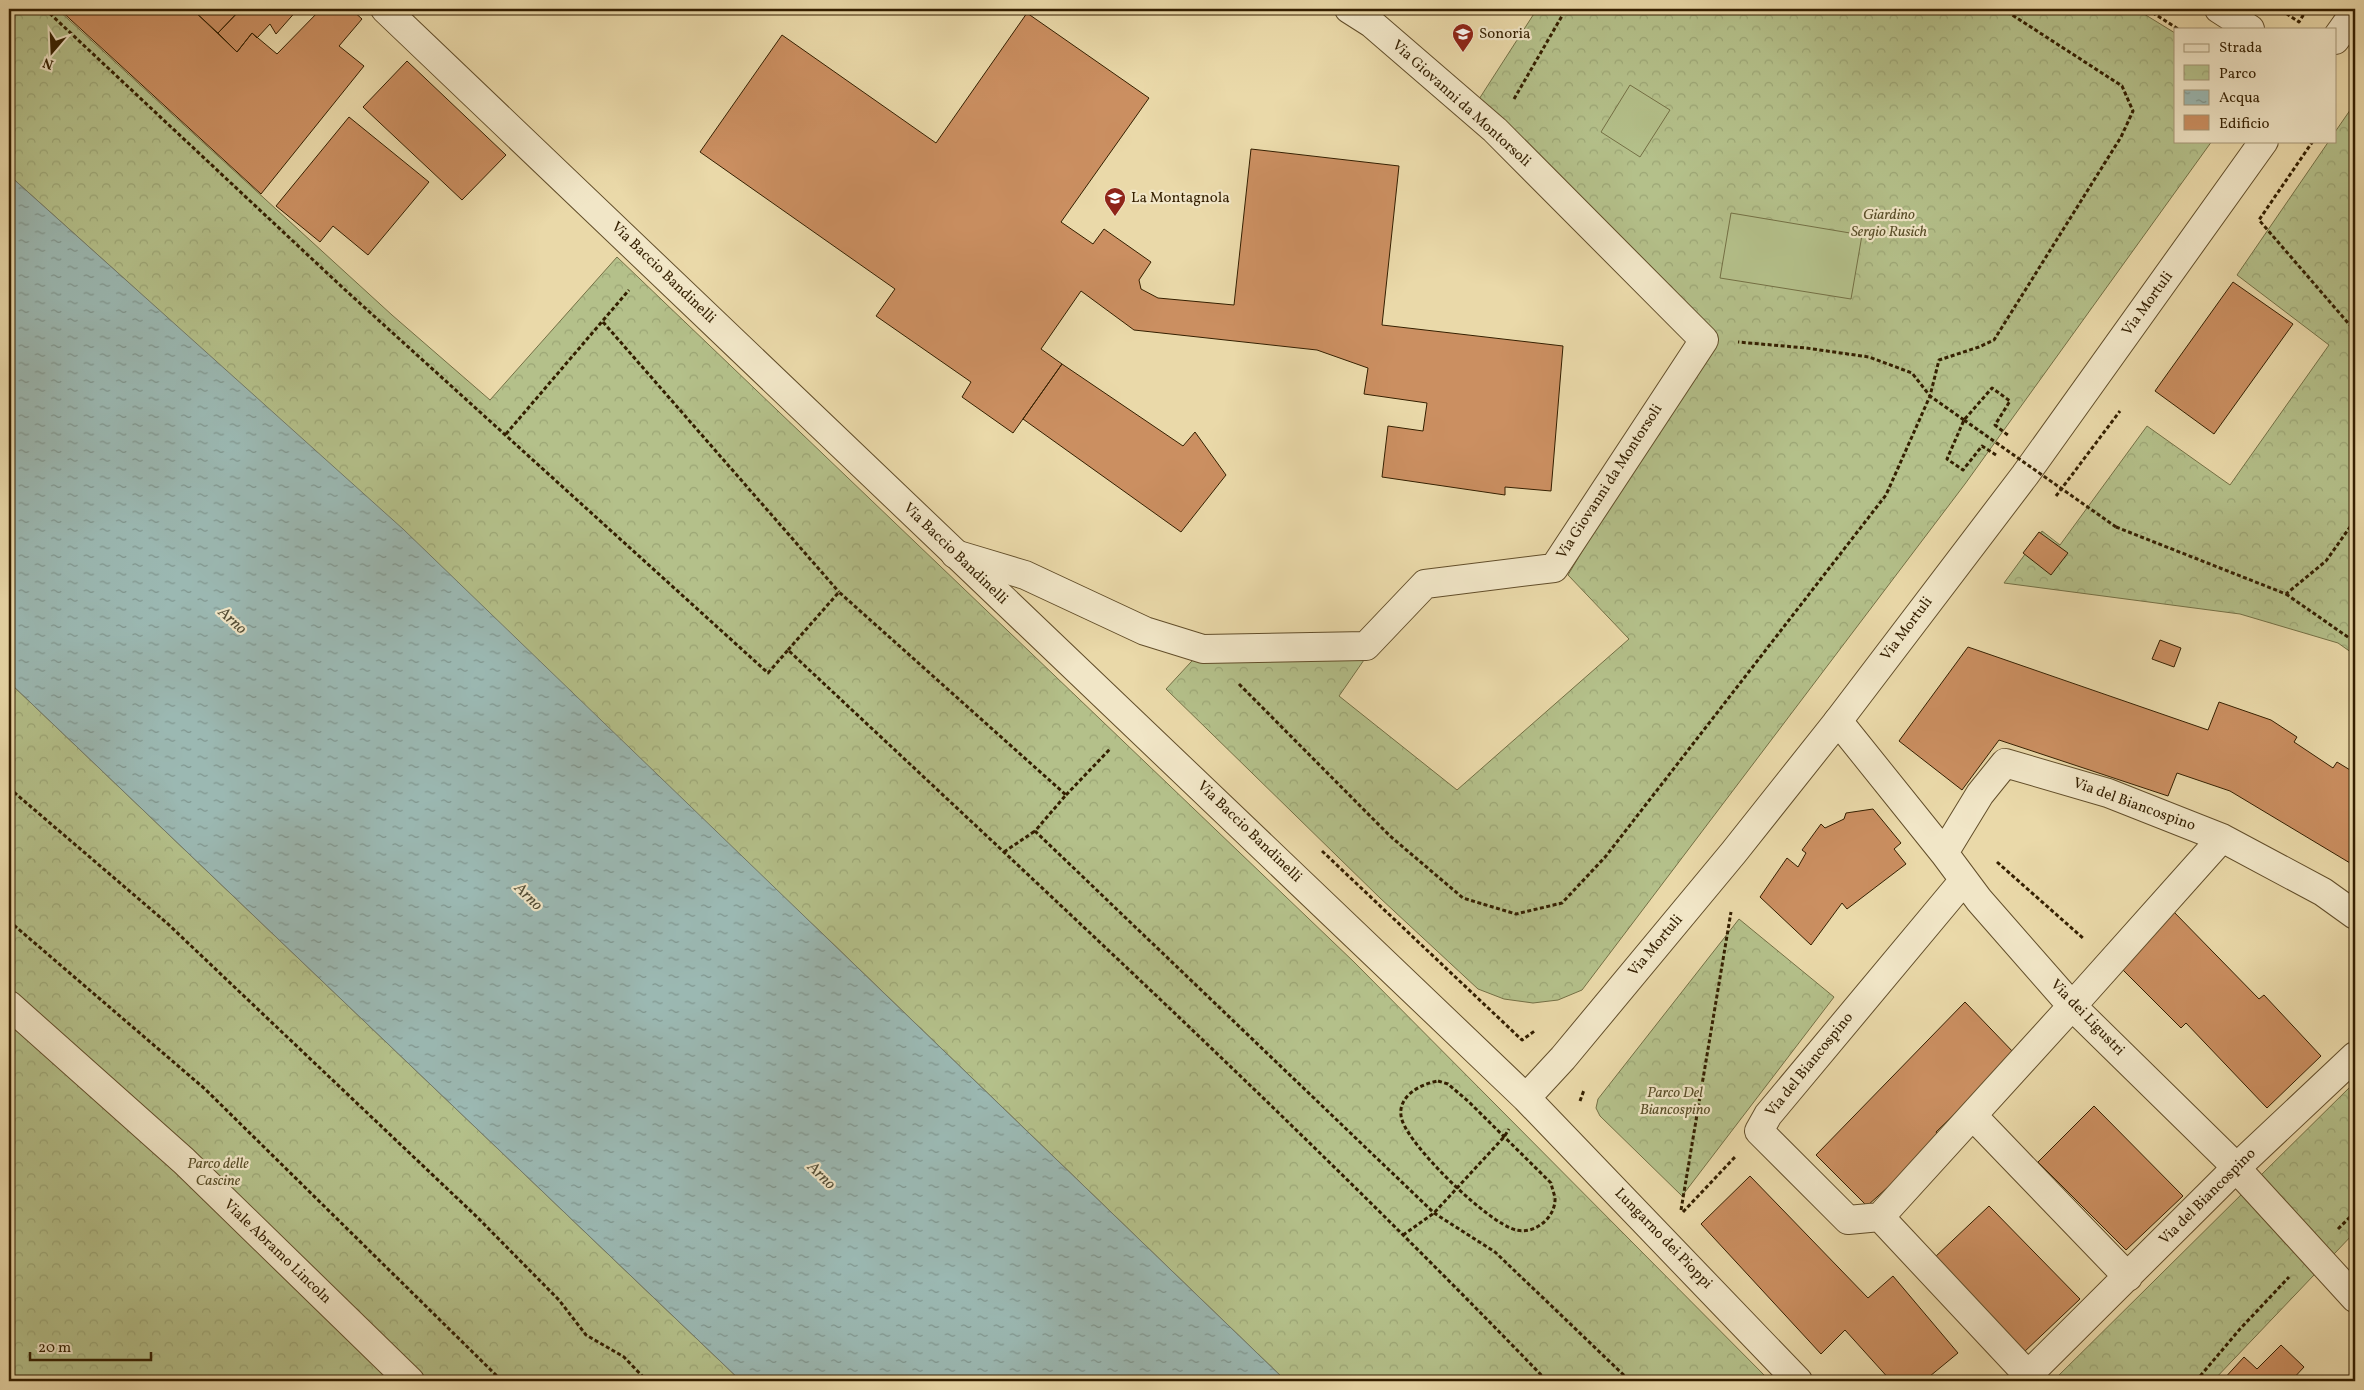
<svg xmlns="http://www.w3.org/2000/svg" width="2364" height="1390" viewBox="0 0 2364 1390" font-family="Vollkorn,serif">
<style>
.park{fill:url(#park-crowns);stroke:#747045}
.garden{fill:#b4c08a;stroke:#747045}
.water{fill:url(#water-ripples);stroke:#727b6b}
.building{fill:#cb8f61;stroke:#341f00}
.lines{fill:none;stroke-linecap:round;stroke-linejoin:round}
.pedestrian-casing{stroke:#624e2a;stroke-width:30}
.minor-casing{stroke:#624e2a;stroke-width:30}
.tertiary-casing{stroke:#624e2a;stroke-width:30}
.path{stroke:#341f00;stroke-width:3;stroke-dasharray:4 2.5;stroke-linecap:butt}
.pedestrian{stroke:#f1e6c7;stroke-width:28}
.minor{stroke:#f1e6c7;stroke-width:28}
.tertiary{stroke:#f1e6c7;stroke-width:28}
.path-bridge{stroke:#341f00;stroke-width:3;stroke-dasharray:4 2.5;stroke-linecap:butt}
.labels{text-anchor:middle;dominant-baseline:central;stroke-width:4.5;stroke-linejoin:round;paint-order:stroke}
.poi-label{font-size:15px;fill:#341f00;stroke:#f1e6c7;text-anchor:start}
.street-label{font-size:15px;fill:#341f00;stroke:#f1e6c7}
.park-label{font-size:15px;font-style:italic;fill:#5a4f29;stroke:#f1e6c7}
.water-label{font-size:16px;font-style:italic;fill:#534d35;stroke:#f1e6c7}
</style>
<defs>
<pattern id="park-crowns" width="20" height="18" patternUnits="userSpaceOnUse" patternTransform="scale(1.25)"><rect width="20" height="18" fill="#b4c08a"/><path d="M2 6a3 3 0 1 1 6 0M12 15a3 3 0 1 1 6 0" fill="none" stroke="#9ba575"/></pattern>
<pattern id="water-ripples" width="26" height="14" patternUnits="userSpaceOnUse" patternTransform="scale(1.25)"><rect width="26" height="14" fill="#9bb8b2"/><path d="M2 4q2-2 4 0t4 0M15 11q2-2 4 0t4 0" fill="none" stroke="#7f958e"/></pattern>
</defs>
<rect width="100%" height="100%" fill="#ead9a9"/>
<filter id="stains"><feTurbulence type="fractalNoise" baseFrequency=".004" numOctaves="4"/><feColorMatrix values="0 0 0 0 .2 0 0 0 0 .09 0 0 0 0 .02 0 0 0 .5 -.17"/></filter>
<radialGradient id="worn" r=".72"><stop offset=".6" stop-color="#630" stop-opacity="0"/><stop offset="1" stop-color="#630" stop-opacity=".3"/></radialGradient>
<path class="park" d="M9 9H57L392 315 490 400 617 257 1354 962 1770 1381H1286L826 937 130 284 9 175Z
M1537 9H2136L2175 33V141H2212L1965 484 1582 990 1558 1000 1533 1003 1504 999 1478 989 1380 898 1166 689 1203 649 1373 647 1339 696 1457 790 1629 639 1568 575 1708 340 1472 110Z
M2355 103V655L2338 643 2240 614 2004 583 2042 531 2060 545 2147 426 2230 485 2329 345 2237 275 2329 141H2335V132Z
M9 682 741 1381H9Z
M1739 919 1834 997 1682 1196 1600 1116 1596 1108 1598 1099Z
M2355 1082V1232L2213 1381H2053Z"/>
<path class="garden" d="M1630 85 1670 110 1640 157 1601 132Z
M1731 213 1862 235 1851 299 1720 278Z"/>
<path class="water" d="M9 175 403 529 1286 1381H741L9 682Z"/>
<path class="building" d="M59 9H192L237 52 252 33 277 54 321 9H351L362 19 339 46 364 66 261 194Z
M192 9H241L218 33Z
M241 9H298L276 34 270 24 257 38 252 33 237 52 218 33Z
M1027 13 1149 98 1061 222 1093 244 1104 229 1151 262 1139 280 1141 289 1158 298 1234 305 1251 149 1399 166 1382 325 1563 346 1551 491 1505 487V495L1382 477 1388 426 1423 431 1427 403 1364 394 1368 368 1317 350 1134 330 1081 291 1041 349 1062 364 1013 433 962 397 971 382 876 316 895 289 700 152 782 35 936 143Z
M407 61 506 155 462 200 363 107Z
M349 117 429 182 368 255 333 226 320 242 276 206Z
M2233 282 2293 324 2214 434 2155 391Z
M1062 364 1183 446 1195 432 1226 475 1181 532 1023 419Z
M2039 532 2068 553 2051 575 2023 553Z
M2160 640 2181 648 2174 667 2152 659Z
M1968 647 2208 730 2219 702 2271 720 2297 737 2294 742 2333 768 2337 762 2355 773V866L2230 791 2177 773 2168 796 1999 740 1962 790 1899 741Z
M1873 809 1901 843 1894 849 1906 864 1847 909 1842 903 1811 945 1760 897 1787 858 1798 867 1806 853 1802 850 1821 824 1825 828 1844 819 1846 813Z
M2172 910 2259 999 2264 995 2321 1056 2267 1108 2186 1023 2181 1028 2121 968Z
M1965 1002 2016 1055 1936 1132 1941 1139 1867 1206 1816 1155Z
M2094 1106 2183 1196 2126 1250 2038 1162Z
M1750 1176 1868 1298 1893 1276 1958 1353 1924 1381H1891L1845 1330 1821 1354 1701 1224Z
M1989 1206 2080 1299 2023 1353 1934 1258Z
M2281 1345 2304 1367 2291 1381H2222L2244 1357 2257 1369Z"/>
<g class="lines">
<g class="pedestrian-casing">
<path id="pedestrian" d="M9 1005 184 1161 410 1381"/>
</g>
<g class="minor-casing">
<path id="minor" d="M2219 9 2250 29
M955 554 1025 575 1145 631 1203 649 1366 646 1425 584 1554 568 1704 340 1495 130 1371 23 1349 9
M1838 721 1944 853 1979 900 2072 1006 2226 1157 2355 1298
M1944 853 1980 794 2005 763 2108 793 2222 838 2323 892 2355 915
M1964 880 1768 1115 1759 1131 1848 1220 1880 1217 2028 1375
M1973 1116 2128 1277
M1880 1217 2072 1006 2222 838
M2022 1381 2236 1168 2355 1056"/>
</g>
<g class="tertiary-casing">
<path id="tertiary" d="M385 9 1526 1098 1798 1381
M2335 40 2355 12
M1526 1098 1563 1058 1734 852 1838 721 2025 475 2264 141"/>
</g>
<path class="path" d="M45 9 342 287 768 673 788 650C1044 890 1303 1128 1547 1381
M2147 9 2178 29
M2281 10 2299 22 2307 9
M1514 99 1566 9
M2313 141 2259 220 2355 331
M603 322 839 592
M1964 420 1930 396 1939 360 1979 347 1994 340 2121 137 2133 111 2122 86 2003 9
M506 434 629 290
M1996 455 1982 446 1963 470 1947 459 1964 420 1992 388 2010 401 1995 425 2009 436
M2056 496 2120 411
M2116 527 2286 594 2326 561 2355 520
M2286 594 2355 642
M788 650 839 592 1066 795 1035 831 1434 1213 1495 1252 1630 1381
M1239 684 1390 836 1463 898 1516 914 1562 903 1606 856 1886 495 1930 396 1912 373 1869 357 1806 348 1738 342
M9 788 168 924 477 1217 559 1300 586 1335 624 1357 647 1381
M1066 795 1110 749
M1322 851 1522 1040 1536 1030
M1004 852 1035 831
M1997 862 2084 939
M9 921 205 1089 502 1381
M1438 1081 1448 1084 1469 1102 1551 1183C1552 1188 1554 1193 1555 1198 1556 1217 1535 1235 1516 1230 1488 1223 1411 1148 1402 1120 1395 1098 1419 1084 1438 1081Z
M1580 1101 1584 1090
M1681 1210 1731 912
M1683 1212 1735 1157
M2338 1229 2355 1212
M1403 1235 1434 1213 1504 1137 1509 1129
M2196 1381 2240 1329 2289 1277"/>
<use href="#pedestrian" class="pedestrian"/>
<use href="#minor" class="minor"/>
<use href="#tertiary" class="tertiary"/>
<path class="path-bridge" d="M1964 420 2116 527"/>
</g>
<defs>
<g id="school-pin" transform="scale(1.125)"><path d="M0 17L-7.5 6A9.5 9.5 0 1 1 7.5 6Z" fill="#8f2418" stroke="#f1e6c7"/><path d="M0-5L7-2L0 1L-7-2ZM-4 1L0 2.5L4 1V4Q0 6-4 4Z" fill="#fff"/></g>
</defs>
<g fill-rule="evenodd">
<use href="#school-pin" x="1463" y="34"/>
<use href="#school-pin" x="1115" y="198"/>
</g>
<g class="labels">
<g class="poi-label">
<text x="1479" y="34">Sonoria</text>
<text x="1131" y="198">La Montagnola</text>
</g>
<g class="street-label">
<text transform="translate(1461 104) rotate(42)">Via Giovanni da Montorsoli</text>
<text transform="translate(663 273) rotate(44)">Via Baccio Bandinelli</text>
<text transform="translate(2148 304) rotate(-54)">Via Mortuli</text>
<text transform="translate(1610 482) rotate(-57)">Via Giovanni da Montorsoli</text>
<text transform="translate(955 554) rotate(44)">Via Baccio Bandinelli</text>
<text transform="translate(1907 629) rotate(-53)">Via Mortuli</text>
<text transform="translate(2134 805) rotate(20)">Via del Biancospino</text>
<text transform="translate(1249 832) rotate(44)">Via Baccio Bandinelli</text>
<text transform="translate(1656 946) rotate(-50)">Via Mortuli</text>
<text transform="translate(2087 1018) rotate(46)">Via dei Ligustri</text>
<text transform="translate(1810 1065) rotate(-51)">Via del Biancospino</text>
<text transform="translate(2208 1197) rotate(-45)">Via del Biancospino</text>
<text transform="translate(1663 1239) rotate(46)">Lungarno dei Pioppi</text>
<text transform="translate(277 1252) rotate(44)">Viale Abramo Lincoln</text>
</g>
<g class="park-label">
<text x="1889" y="215">Giardino<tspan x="1889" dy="17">Sergio Rusich</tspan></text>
<text x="1675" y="1093">Parco Del<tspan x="1675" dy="17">Biancospino</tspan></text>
<text x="218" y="1164">Parco delle<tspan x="218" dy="17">Cascine</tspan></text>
</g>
<g class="water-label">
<text transform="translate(232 621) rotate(42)">Arno</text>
<text transform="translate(528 897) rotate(44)">Arno</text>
<text transform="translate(821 1176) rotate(44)">Arno</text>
</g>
</g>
<rect width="2364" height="1390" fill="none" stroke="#ead9a9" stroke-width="30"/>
<rect x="10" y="10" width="2344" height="1370" fill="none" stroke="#341f00" stroke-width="2.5"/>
<rect x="15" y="15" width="2334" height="1360" fill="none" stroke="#341f00"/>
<rect x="2174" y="28" width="162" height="115" fill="#f1e6c7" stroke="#a59677"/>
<rect x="2184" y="44" width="25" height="8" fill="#f1e6c7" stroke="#a59677"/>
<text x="2219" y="52" font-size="15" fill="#341f00">Strada</text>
<rect x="2184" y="65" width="25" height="15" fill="url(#park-crowns)" stroke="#a59677"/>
<text x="2219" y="78" font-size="15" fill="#341f00">Parco</text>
<rect x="2184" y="90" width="25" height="15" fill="url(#water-ripples)" stroke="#a59677"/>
<text x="2219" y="102" font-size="15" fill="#341f00">Acqua</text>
<rect x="2184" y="115" width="25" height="15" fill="#cb8f61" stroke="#a59677"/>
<text x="2219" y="128" font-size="15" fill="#341f00">Edificio</text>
<g transform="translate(52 52) rotate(199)" stroke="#f1e6c7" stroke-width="4" paint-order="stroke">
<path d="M0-4L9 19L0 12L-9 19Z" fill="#341f00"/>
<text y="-8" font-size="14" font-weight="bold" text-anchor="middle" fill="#341f00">N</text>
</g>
<path d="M30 1352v8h121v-8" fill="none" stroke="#341f00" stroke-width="2.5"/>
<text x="38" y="1352" font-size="15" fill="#341f00" stroke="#f1e6c7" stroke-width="4" paint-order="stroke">20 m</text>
<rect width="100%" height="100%" filter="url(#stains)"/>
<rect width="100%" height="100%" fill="url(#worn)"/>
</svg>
